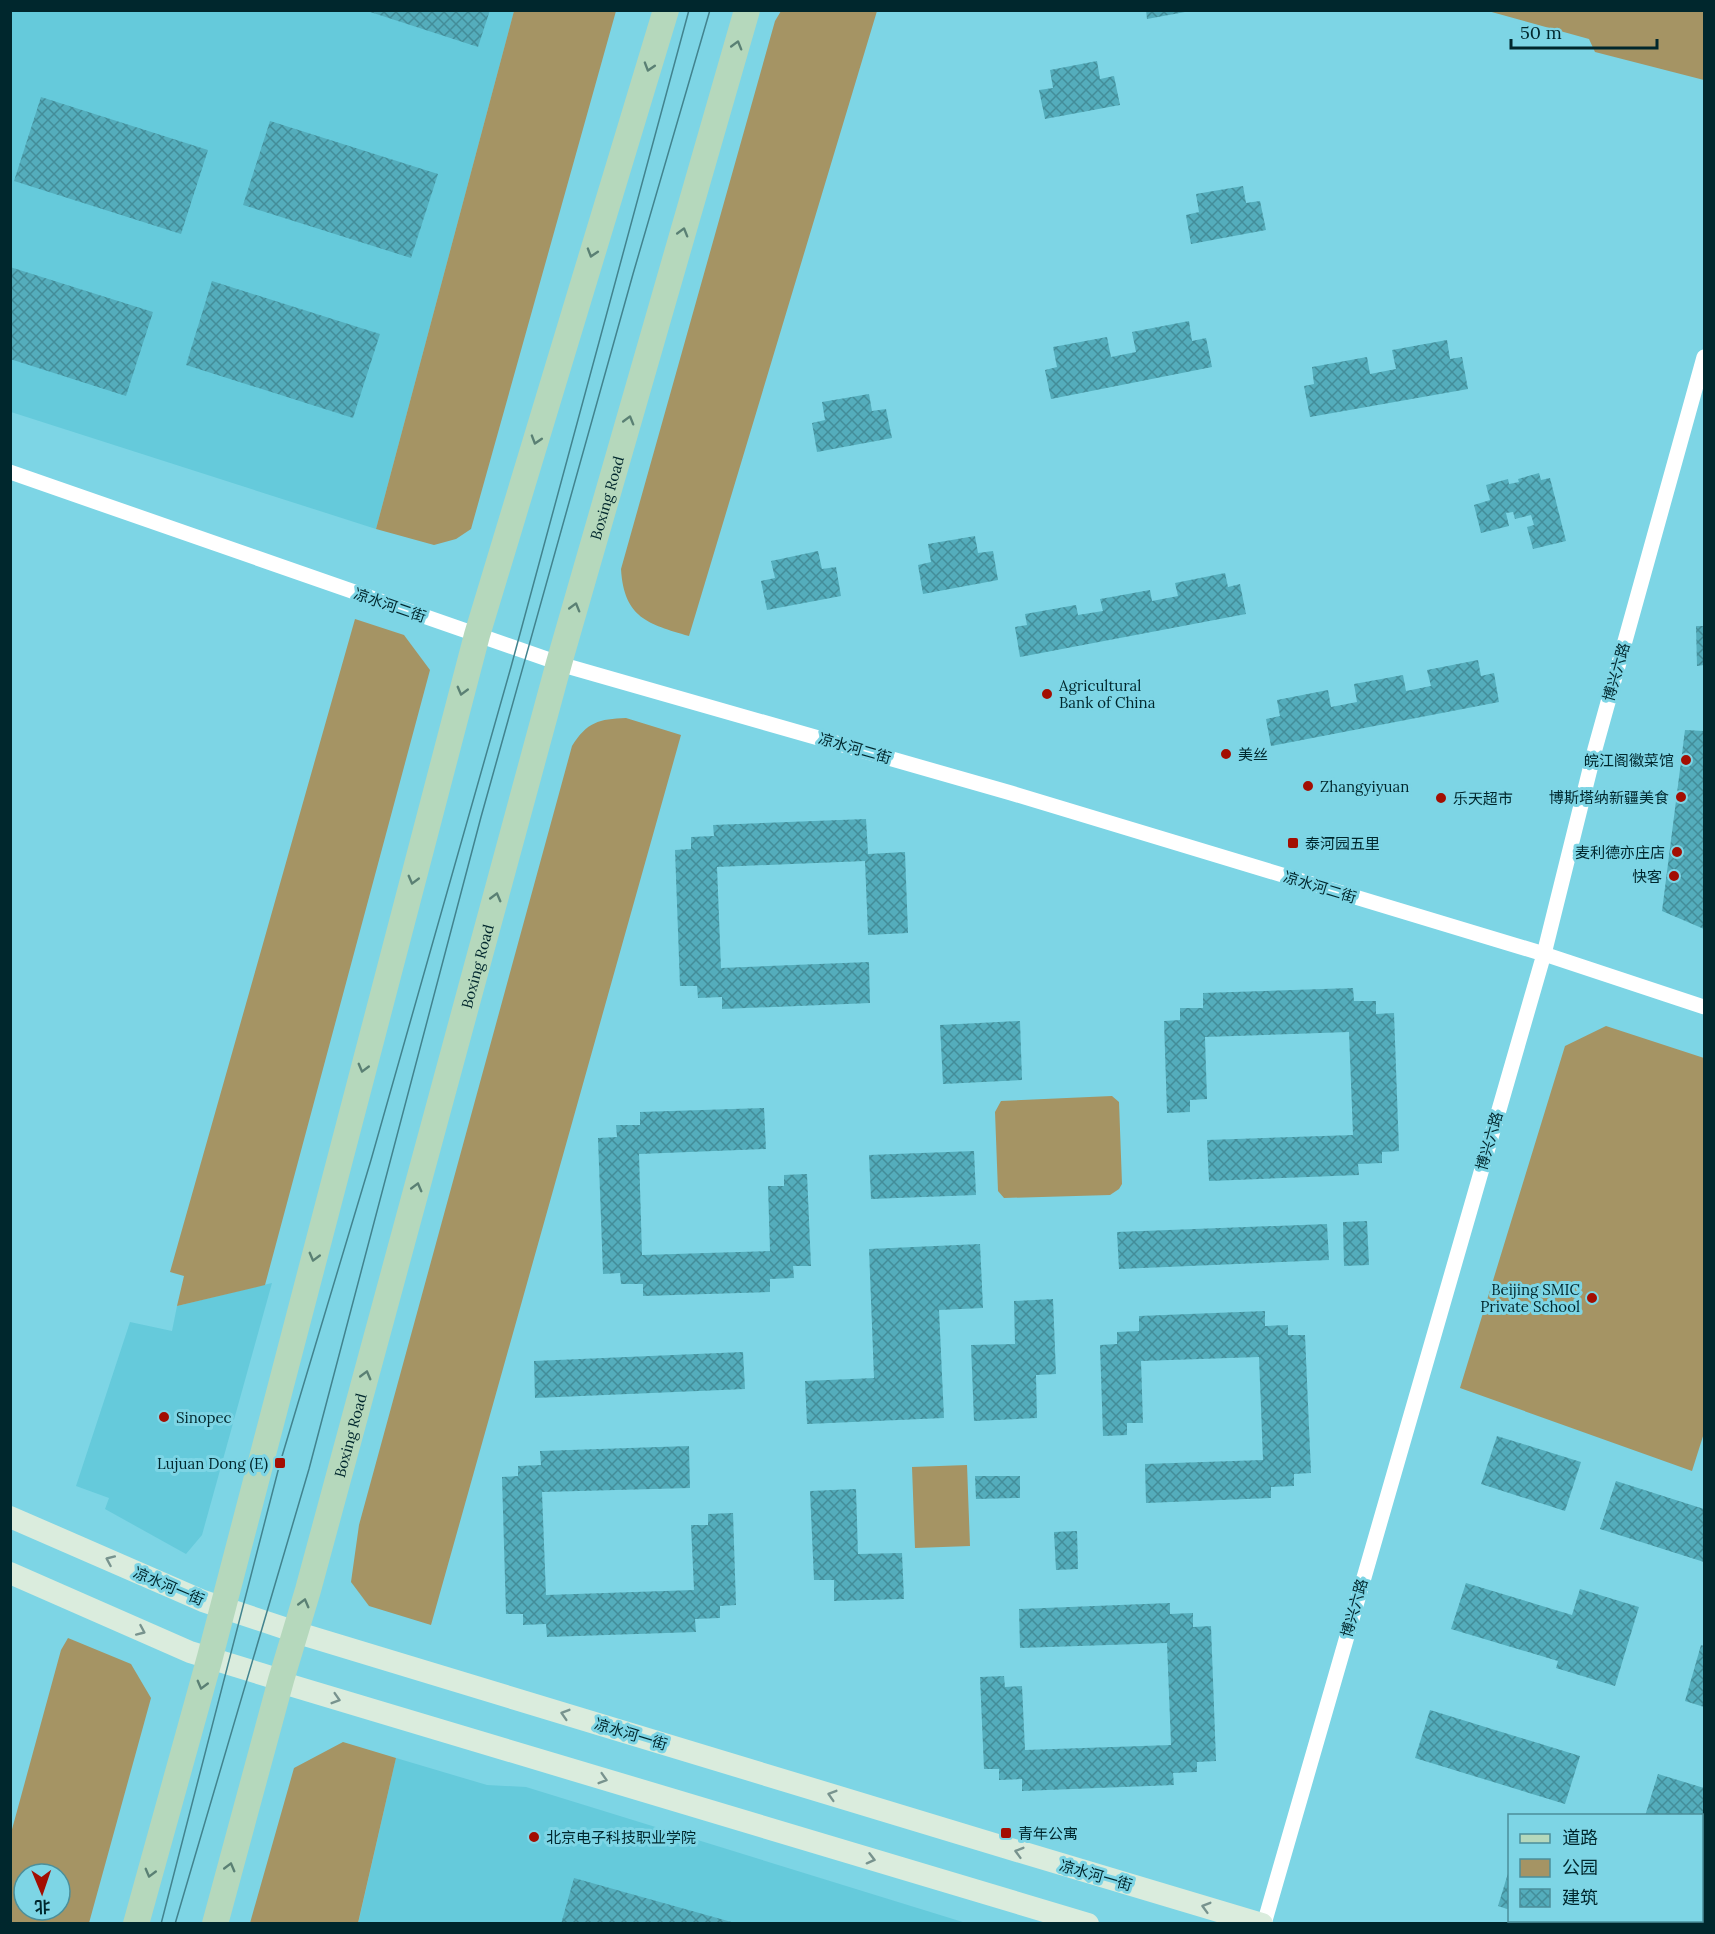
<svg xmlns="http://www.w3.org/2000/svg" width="1715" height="1934" viewBox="0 0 1715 1934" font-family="Lora,'Noto Sans SC',serif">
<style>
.built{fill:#65cadb}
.green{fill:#a59464;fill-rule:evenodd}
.building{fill:url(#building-cross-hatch)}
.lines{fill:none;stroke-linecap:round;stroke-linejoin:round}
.street{stroke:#fff;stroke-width:15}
.secondary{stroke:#daecdd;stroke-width:22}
.primary{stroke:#b5d8bc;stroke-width:26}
.tram{stroke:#42838e;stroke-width:1.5}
.oneway{stroke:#5a8074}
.oneway2{stroke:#78938e}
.poi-dot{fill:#a30e02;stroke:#7dd5e5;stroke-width:2}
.labels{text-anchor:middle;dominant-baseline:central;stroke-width:6;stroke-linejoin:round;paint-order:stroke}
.street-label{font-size:15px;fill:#00272d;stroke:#7dd5e5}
.poi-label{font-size:15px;fill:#00272d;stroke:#7dd5e5;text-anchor:start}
</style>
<defs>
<pattern id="building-cross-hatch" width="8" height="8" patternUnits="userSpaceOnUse" patternTransform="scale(1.5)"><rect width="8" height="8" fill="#54adbc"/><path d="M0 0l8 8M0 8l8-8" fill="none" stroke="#438d99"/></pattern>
</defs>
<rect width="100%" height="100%" fill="#7dd5e5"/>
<path class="built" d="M11 11H514L376 529 11 412Z
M272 1283 202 1535 186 1554 105 1509 109 1498 76 1486 130 1322 172 1331 177 1306Z
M396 1758 487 1785 526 1787 966 1923 358 1924Z"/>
<path class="green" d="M514 11H616L471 529 456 539 434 545 376 529Z
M781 11H877L689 636C648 624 624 618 621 569L775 21Z
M1488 11H1704V80L1595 52 1589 39Z
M355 619 404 635 430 670 265 1285 177 1306 184 1276 170 1272Z
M626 718 681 735 431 1625 369 1606 351 1582 359 1525 572 746C587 722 599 719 626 718Z
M1606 1026 1704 1058V1433L1692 1471 1460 1388 1565 1046Z
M1112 1096 1119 1102 1122 1184 1119 1189 1110 1195 1004 1198 998 1191 995 1112 1001 1101Z
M967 1465 970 1546 915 1548 912 1467Z
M68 1638 131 1664 151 1698 89 1923H11V1833L61 1650ZM24 1874H60V1910H24Z
M343 1742 396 1758 358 1923H250L294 1768Z"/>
<path class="building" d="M364 10H490L478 47Z
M1146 10H1185V12L1147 19Z
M1097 61 1100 79 1114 76 1120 105 1045 119 1039 90 1053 88 1050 70Z
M41 97 208 150 181 234 14 181Z
M270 121 438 174 411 258 243 205Z
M1243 186 1246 203 1260 201 1266 230 1191 244 1186 215 1199 212 1196 194Z
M10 267 153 312 126 396 10 359Z
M212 281 380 334 353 418 186 365Z
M1189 321 1192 341 1206 338 1212 367 1051 399 1045 370 1057 367 1053 347 1107 337 1111 357 1136 352 1132 332Z
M1447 340 1450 359 1462 357 1468 389 1310 417 1304 386 1314 384 1312 367 1367 357 1370 374 1396 369 1392 350Z
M869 394 872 411 886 409 892 438 817 452 812 423 825 420 822 402Z
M1539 473 1541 480 1550 478 1566 541 1533 549 1527 527 1534 525 1531 515 1515 519 1513 512 1506 513 1509 526 1481 533 1474 505 1490 500 1486 485 1508 479 1509 484 1519 482 1518 479Z
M975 536 978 553 993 551 998 580 923 594 918 565 931 562 928 544Z
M818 551 822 569 836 567 841 596 767 610 761 581 775 578 771 561Z
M1225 573 1228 587 1240 584 1246 614 1020 657 1015 627 1027 625 1025 614 1076 605 1078 615 1103 611 1100 599 1150 590 1152 601 1178 596 1175 583Z
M1696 626H1704V665L1697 666Z
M1478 660 1481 676 1494 673 1499 702 1271 746 1266 719 1280 716 1277 700 1328 690 1331 707 1357 702 1354 684 1403 675 1406 691 1431 686 1427 670Z
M1685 730 1704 731V929L1662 911Z
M866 819 868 854 905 852 908 933 868 935 865 861 717 867 721 968 869 962 870 1003 722 1009V997L698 998 697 986H680L675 850 691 849V837L714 836 713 825Z
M1353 988 1354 1001H1376V1014L1394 1013 1399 1151 1382 1152V1163L1358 1164 1359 1175 1209 1181 1207 1140 1353 1135 1349 1032 1205 1037 1207 1099 1190 1100V1112L1167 1113 1164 1021 1180 1020V1008H1203V993Z
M1020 1021 1022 1080 943 1084 940 1025Z
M764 1108 766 1149 639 1154 642 1255 770 1251 768 1186H784V1175L807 1174 811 1266H793L794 1278 770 1279V1292L643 1296V1284H621L620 1273 603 1274 598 1138 617 1137 616 1125H640V1112Z
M974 1151 976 1195 871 1199 869 1155Z
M1367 1221 1369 1265 1344 1266 1343 1222Z
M1327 1224 1329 1260 1119 1269 1117 1232Z
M980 1244 983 1308 939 1310 944 1418 807 1424 805 1381 874 1378 869 1249Z
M1053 1299 1056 1374 1036 1375 1037 1418 974 1421 971 1345 1015 1344 1014 1301Z
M1265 1311V1326L1288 1325V1335H1305L1311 1473 1294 1474V1486L1271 1487V1498L1146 1503 1145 1464 1263 1460 1259 1357 1141 1361 1143 1423H1127V1435L1103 1436 1100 1345 1117 1344V1332L1139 1331V1316Z
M743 1352 745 1389 535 1398 534 1361Z
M1497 1436 1581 1462 1565 1511 1481 1484Z
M689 1446 690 1488 542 1492 546 1595 694 1590 691 1525H708V1514L733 1513 736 1605 720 1606V1618L695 1619 696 1632 547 1637 546 1624 523 1625V1614H506L502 1477 518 1476V1466L541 1465 540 1451Z
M975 1476H1020V1498L976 1499Z
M1616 1481 1704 1509V1562L1600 1529Z
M856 1489 858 1554 902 1553 904 1599 834 1601V1580H814L810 1491Z
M1077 1531 1078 1569 1056 1570 1054 1532Z
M1466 1583 1572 1615 1580 1589 1639 1607 1615 1686 1556 1668 1558 1661 1451 1629Z
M1170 1603V1614L1193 1613V1627L1211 1626 1216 1761 1197 1762V1772L1173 1773 1174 1785 1022 1791V1779L999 1780V1769H984L980 1677 1004 1676 1005 1687 1022 1686 1025 1750 1171 1745 1167 1643 1020 1648 1019 1609Z
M1701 1645 1704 1646V1707L1685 1701Z
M1430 1710 1580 1756 1565 1804 1415 1758Z
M1658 1774 1704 1788V1851L1702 1850V1816H1645Z
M1509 1870H1510V1910L1498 1906Z
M574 1878 735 1923V1924H561Z
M1695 1920 1703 1924H1553L1545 1921Z"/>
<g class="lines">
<path class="street" d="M10 472 570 667 1011 793 1544 954 1704 1007
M1264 1924 1544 954 1595 749 1704 357"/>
<path class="secondary" d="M10 1517 203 1601 308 1636 1004 1847 1262 1924
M10 1573 190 1652 281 1680 293 1686 1088 1924"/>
<g class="primary">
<path d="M136 1924 210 1657 477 635 666 10"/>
<path id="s1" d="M215 1924 281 1680 308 1590 559 663 747 10"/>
</g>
<path class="tram" d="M161 1924 280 1463 371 1160 511 667 689 10
M175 1924 309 1469 481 817 633 274 710 10"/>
</g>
<defs><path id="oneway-chevron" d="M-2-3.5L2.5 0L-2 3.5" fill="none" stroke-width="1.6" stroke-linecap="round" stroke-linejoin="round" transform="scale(1.5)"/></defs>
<g class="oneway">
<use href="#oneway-chevron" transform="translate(737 45) rotate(-74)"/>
<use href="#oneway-chevron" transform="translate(649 67) rotate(107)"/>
<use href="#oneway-chevron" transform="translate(683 232) rotate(-74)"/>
<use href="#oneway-chevron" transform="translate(592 253) rotate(107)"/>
<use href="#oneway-chevron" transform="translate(629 420) rotate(-74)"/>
<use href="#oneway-chevron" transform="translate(536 440) rotate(107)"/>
<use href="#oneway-chevron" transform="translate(575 607) rotate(-74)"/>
<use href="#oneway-chevron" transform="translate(462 691) rotate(105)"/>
<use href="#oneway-chevron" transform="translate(413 880) rotate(105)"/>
<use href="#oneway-chevron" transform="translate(496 897) rotate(-75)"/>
<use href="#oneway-chevron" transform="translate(363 1068) rotate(105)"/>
<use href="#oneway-chevron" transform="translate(417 1187) rotate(-75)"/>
<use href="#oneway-chevron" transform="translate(314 1257) rotate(105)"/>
<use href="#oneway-chevron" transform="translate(366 1375) rotate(-75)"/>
<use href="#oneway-chevron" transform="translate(304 1603) rotate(-75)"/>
<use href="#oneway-chevron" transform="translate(202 1685) rotate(105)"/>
<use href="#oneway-chevron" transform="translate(230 1867) rotate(-75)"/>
<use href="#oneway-chevron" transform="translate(150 1873) rotate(105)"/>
</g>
<g class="oneway2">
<use href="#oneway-chevron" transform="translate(110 1560) rotate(-156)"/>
<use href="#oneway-chevron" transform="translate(141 1631) rotate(24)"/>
<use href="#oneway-chevron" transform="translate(336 1699) rotate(17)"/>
<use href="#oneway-chevron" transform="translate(565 1714) rotate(-163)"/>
<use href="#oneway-chevron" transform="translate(603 1779) rotate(17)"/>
<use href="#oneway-chevron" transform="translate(832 1795) rotate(-163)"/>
<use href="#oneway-chevron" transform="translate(1019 1852) rotate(-164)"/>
<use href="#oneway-chevron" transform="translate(871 1859) rotate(15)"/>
<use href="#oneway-chevron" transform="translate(1206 1907) rotate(-164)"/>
</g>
<g class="poi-dot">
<circle cx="1047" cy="694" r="6"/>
<circle cx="1226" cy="754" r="6"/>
<circle cx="1686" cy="760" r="6"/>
<circle cx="1308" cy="786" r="6"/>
<circle cx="1681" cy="797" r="6"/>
<circle cx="1441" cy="798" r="6"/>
<rect x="1287" y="837" width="12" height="12" rx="3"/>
<circle cx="1677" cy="852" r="6"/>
<circle cx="1674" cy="876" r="6"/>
<circle cx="1592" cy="1298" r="6"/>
<circle cx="164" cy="1417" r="6"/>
<rect x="274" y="1457" width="12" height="12" rx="3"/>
<rect x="1000" y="1827" width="12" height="12" rx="3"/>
<circle cx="534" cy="1837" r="6"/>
</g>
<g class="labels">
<g class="street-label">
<text stroke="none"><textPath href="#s1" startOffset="1479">Boxing Road</textPath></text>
<text transform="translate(390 605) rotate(19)">凉水河二街</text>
<text transform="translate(1616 672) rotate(-74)">博兴六路</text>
<text transform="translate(855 748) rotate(16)">凉水河二街</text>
<text transform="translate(1320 887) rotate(17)">凉水河二街</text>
<text stroke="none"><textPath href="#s1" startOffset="993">Boxing Road</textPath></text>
<text transform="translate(1489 1141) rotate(-74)">博兴六路</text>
<text stroke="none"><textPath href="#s1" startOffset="507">Boxing Road</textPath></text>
<text transform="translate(169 1586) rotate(23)">凉水河一街</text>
<text transform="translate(1354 1608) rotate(-74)">博兴六路</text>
<text transform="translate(631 1734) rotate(17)">凉水河一街</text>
<text transform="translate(1096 1875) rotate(16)">凉水河一街</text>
</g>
<g class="poi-label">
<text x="1059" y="685">Agricultural<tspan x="1059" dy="17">Bank of China</tspan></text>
<text x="1238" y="754">美丝</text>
<text x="1674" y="760" text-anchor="end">皖江阁徽菜馆</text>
<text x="1320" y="786">Zhangyiyuan</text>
<text x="1669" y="797" text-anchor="end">博斯塔纳新疆美食</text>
<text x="1453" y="798">乐天超市</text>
<text x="1305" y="843">泰河园五里</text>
<text x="1665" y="852" text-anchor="end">麦利德亦庄店</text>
<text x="1662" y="876" text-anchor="end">快客</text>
<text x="1580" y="1289" text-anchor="end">Beijing SMIC<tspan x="1580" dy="17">Private School</tspan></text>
<text x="176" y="1417">Sinopec</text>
<text x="268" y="1463" text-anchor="end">Lujuan Dong (E)</text>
<text x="1018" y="1833">青年公寓</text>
<text x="546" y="1837">北京电子科技职业学院</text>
</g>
</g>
<rect width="1715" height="1934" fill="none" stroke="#00272d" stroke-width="24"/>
<rect x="1508" y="1814" width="195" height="108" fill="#7dd5e5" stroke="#4b8f9b" stroke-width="1.5"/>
<rect x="1520" y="1834" width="30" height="9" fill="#b5d8bc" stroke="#4b8f9b" stroke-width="1.5"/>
<text x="1562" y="1844" font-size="18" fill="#00272d">道路</text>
<rect x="1520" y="1859" width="30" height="18" fill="#a59464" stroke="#4b8f9b" stroke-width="1.5"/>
<text x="1562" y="1874" font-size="18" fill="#00272d">公园</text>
<rect x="1520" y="1889" width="30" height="18" fill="url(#building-cross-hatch)" stroke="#4b8f9b" stroke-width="1.5"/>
<text x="1562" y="1904" font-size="18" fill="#00272d">建筑</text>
<g transform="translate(42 1892) rotate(178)"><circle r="28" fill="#7dd5e5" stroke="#4b8f9b" stroke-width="1.5"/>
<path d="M0-4.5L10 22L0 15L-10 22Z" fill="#a30e02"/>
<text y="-9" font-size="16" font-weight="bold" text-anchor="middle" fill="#00272d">北</text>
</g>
<path d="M1511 39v9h146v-9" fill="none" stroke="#00272d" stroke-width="3"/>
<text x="1520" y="39" font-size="18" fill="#00272d" stroke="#7dd5e5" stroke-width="4.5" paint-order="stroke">50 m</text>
</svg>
